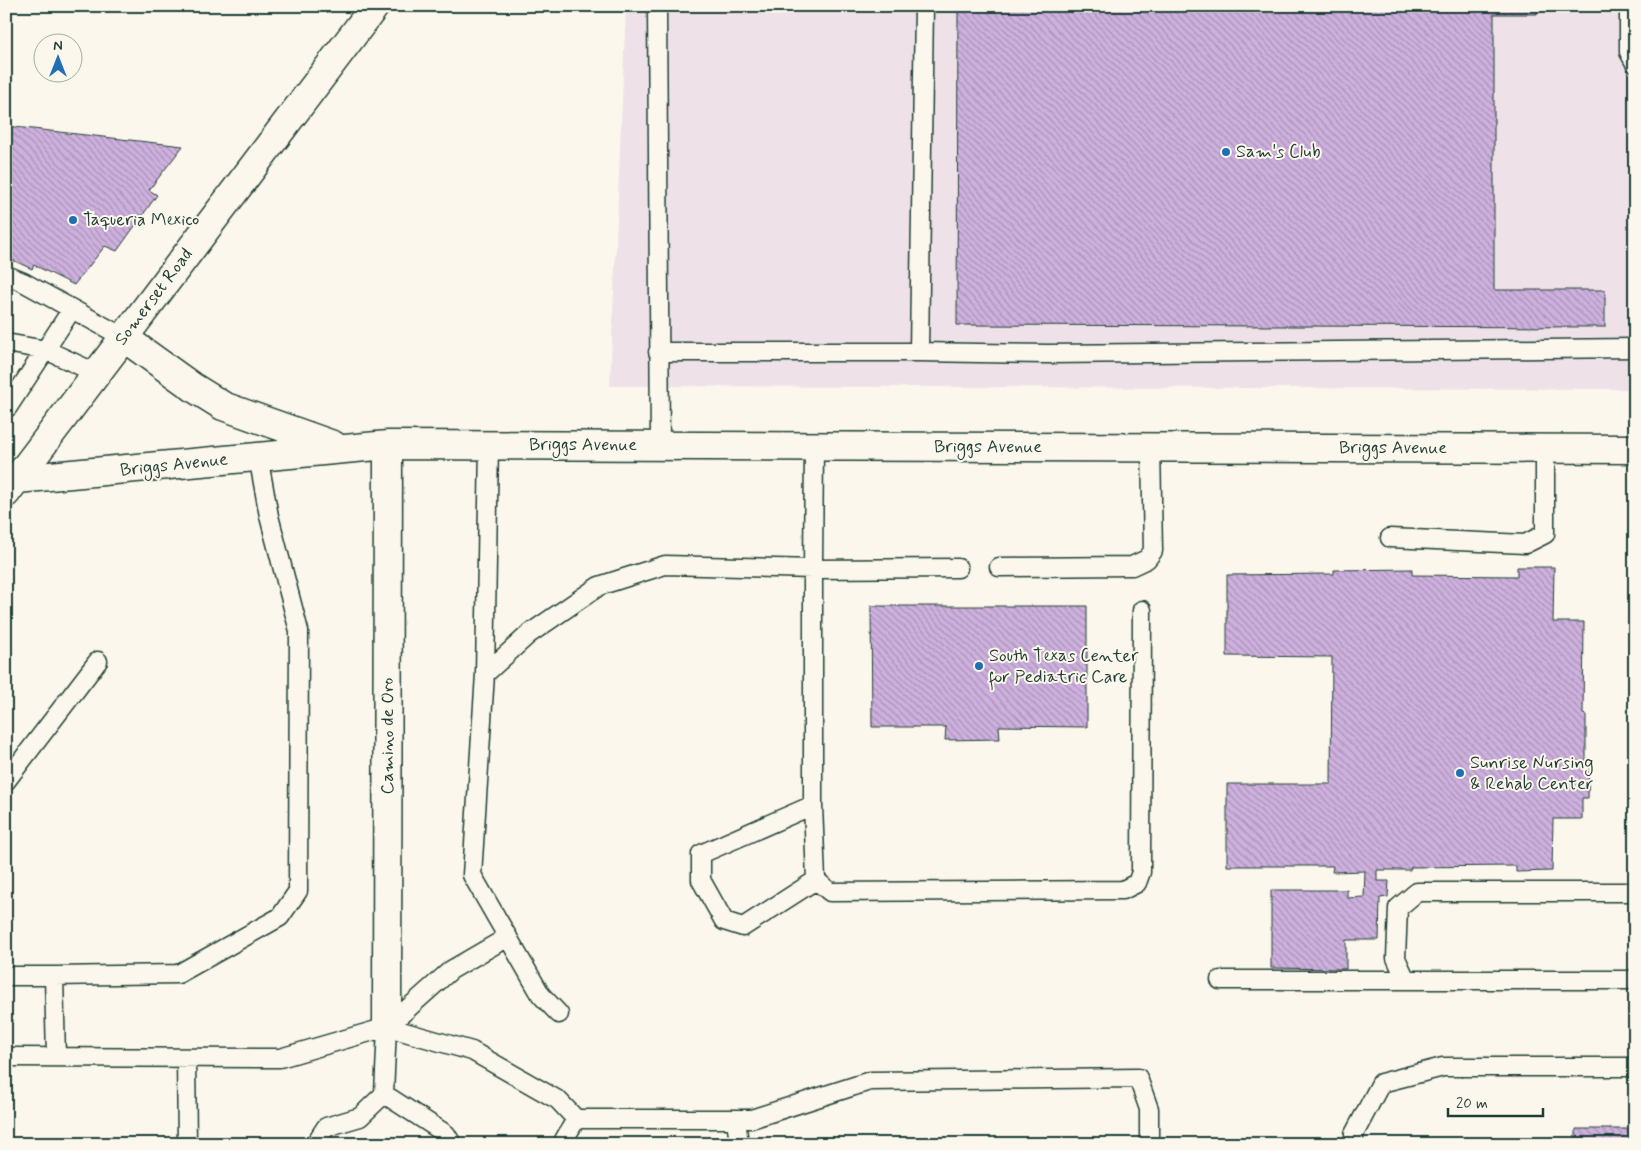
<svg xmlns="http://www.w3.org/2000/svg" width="1641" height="1150" viewBox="0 0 1641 1150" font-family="Mynerve,sans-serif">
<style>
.built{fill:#eee2e8}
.building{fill:url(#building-back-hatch);stroke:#1f3d34}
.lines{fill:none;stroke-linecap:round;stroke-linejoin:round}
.service-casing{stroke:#1f3d34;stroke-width:21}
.minor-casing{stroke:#1f3d34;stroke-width:31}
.secondary-casing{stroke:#1f3d34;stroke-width:31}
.service{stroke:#fbf7ec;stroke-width:18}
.minor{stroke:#fbf7ec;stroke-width:28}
.secondary{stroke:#fbf7ec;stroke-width:28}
.poi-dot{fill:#1f6fb2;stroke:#fbf7ec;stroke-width:2}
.labels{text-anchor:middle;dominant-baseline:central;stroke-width:4;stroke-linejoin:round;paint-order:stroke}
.poi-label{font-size:18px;fill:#1f3d34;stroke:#fbf7ec;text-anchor:start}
.street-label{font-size:18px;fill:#1f3d34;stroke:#fbf7ec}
</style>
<defs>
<pattern id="building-back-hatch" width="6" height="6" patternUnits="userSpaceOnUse" patternTransform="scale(1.25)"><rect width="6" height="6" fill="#ceb1de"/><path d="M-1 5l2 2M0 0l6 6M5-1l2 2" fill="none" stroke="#a791b5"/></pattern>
</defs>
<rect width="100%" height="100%" fill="#fbf7ec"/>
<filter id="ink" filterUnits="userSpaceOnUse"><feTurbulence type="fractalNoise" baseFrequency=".02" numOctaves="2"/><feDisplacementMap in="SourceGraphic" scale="10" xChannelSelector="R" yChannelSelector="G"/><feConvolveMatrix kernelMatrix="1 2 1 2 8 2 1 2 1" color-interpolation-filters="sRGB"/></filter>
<g filter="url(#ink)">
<path class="built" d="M626 6H1635V389L610 386Z"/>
<path class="building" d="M958 6H1537V14H1494V290H1605V327L957 325Z
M6 126 183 146 149 190 157 195 117 251 105 246 74 285 34 265 32 269 6 257Z
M1517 567H1554L1553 622H1584L1583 714 1586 715V762H1589L1588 798H1582V819H1553L1552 871 1516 872V866L1411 867 1410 870H1377V881H1389L1388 897 1380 898 1379 940H1346V969L1271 968V890H1347V898L1364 897 1365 871 1332 872 1333 866H1227V784H1331L1332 657 1227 656V575L1334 574V570L1412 569V575L1517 576Z
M871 606H1087V727L999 726 1000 739 945 740 946 727H872Z
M1576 1129H1635V1144H1576Z"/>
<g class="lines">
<g class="service-casing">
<path id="service" d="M657 6 660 445
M1629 6V52L1635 63
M6 275 23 282 123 337
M6 343 46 350 96 373
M658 352H919L924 6
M919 352 1048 354 1635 348
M6 407H8L72 309
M1390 538 1525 544 1545 534V448
M999 567 1132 566 1147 559 1153 551 1151 447
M958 568 813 569V805L816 880 830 892 1123 890 1137 883 1141 872 1142 610
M485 674 489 445
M6 781 98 661
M813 805 701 854V880L724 921 743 927 816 880
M6 976H54
M1220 980H1629L1635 979
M1406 980 1396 958 1398 908 1417 892H1635
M559 1014 541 995 472 875 485 674 529 634 599 586 665 565 813 569 814 446
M6 1057 280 1058 387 1027 472 1051 558 1100 576 1119H751L870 1081 1138 1078 1149 1109V1144
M56 1057 54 976 178 974 280 917 298 891 299 631 269 516 258 456
M186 1058 187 1144
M384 1094 446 1134 452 1144
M736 1119 739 1144
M315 1144 326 1127 360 1117 384 1094 387 1027 451 970 508 937
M563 1144 564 1140 576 1119
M1354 1144V1134L1381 1083 1443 1067H1635"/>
</g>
<g class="minor-casing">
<path id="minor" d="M123 337 194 388 223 406 333 445
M6 480 388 445 1635 449
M387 1027 388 445"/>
</g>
<g class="secondary-casing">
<path id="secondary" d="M6 493 375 6"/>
</g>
<use href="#service" class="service"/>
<use href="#minor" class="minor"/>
<use href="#secondary" class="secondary"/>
</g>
</g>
<g class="poi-dot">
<circle cx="1226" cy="152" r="5"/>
<circle cx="73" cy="220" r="5"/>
<circle cx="979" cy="666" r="5"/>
<circle cx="1460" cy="773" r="5"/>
</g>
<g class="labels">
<g class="poi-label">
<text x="1236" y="152">Sam's Club</text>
<text x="83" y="220">Taqueria Mexico</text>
<text x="989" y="656">South Texas Center<tspan x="989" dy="21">for Pediatric Care</tspan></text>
<text x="1470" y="763">Sunrise Nursing<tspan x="1470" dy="21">&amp; Rehab Center</tspan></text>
</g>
<g class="street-label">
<text transform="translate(154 297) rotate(-53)">Somerset Road</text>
<text x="583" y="445">Briggs Avenue</text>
<text x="988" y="447">Briggs Avenue</text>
<text x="1393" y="448">Briggs Avenue</text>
<text transform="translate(174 465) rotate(-6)">Briggs Avenue</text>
<text transform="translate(388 736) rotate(-90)">Camino de Oro</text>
</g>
</g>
<rect width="1641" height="1150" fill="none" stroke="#fbf7ec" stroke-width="25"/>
<rect x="12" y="12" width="1616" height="1125" fill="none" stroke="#1f3d34" stroke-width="2" filter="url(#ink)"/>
<g transform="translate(58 58)"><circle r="24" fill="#fbf7ec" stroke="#a3ada2"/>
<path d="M0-4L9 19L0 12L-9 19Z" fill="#1f6fb2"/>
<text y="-8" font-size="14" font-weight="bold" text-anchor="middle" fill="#1f3d34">N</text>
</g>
<path d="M1448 1108v8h95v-8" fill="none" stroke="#1f3d34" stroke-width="2.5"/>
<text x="1456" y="1108" font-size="15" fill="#1f3d34" stroke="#fbf7ec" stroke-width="4" paint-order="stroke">20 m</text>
</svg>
